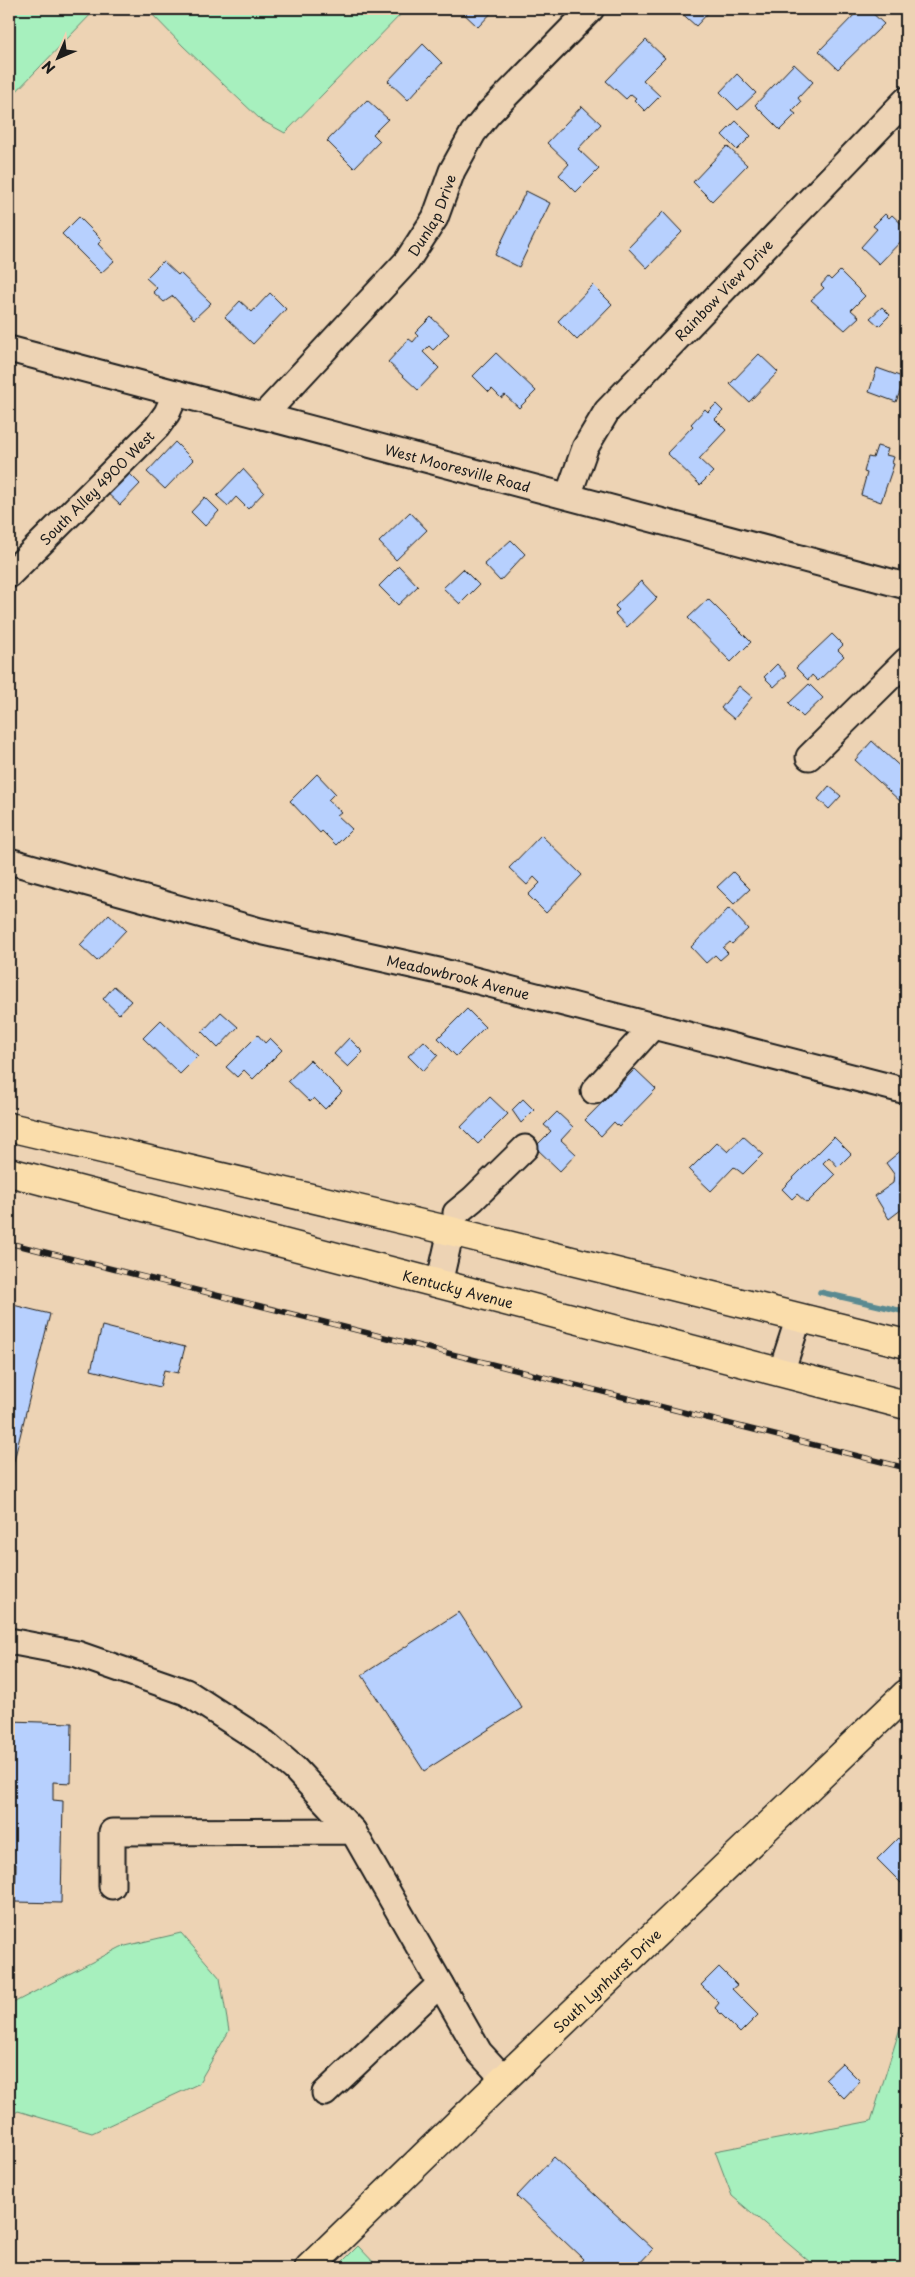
<svg xmlns="http://www.w3.org/2000/svg" width="915" height="2277" viewBox="0 0 915 2277" font-family="'Playpen Sans',sans-serif">
<style>
.green{fill:#a7f0be;stroke:#62866d}
.lines{fill:none;stroke-linecap:round;stroke-linejoin:round}
.stream{stroke:#5a8a91;stroke-width:5.5}
.building{fill:#b7d0fe;stroke:#1c1c1c}
.minor-casing{stroke:#1c1c1c;stroke-width:29}
.major-casing{stroke:#1c1c1c;stroke-width:31}
.minor{stroke:#edd3b4;stroke-width:25}
.major{stroke:#faddab;stroke-width:28}
.rail-casing{stroke:#1c1c1c;stroke-width:5.5}
.rail{stroke:#edd3b4;stroke-width:4;stroke-dasharray:11;stroke-linecap:butt}
.labels{text-anchor:middle;dominant-baseline:central;stroke-width:5;stroke-linejoin:round;paint-order:stroke}
.street-label{font-size:14px;fill:#1c1c1c;stroke:#edd3b4}
</style>
<rect width="100%" height="100%" fill="#edd3b4"/>
<filter id="ink" filterUnits="userSpaceOnUse"><feTurbulence type="fractalNoise" baseFrequency=".02" numOctaves="2"/><feDisplacementMap in="SourceGraphic" scale="10" xChannelSelector="R" yChannelSelector="G"/><feConvolveMatrix kernelMatrix="1 2 1 2 8 2 1 2 1" color-interpolation-filters="sRGB"/></filter>
<g filter="url(#ink)">
<path class="green" d="M9 9H96L9 99Z
M147 9H406L285 133 261 120 183 46Z
M181 1933 220 1978 229 2031 198 2084 92 2133 18 2111 9 2117V2004L15 2002 121 1947Z
M906 2009V2268H817L732 2196 715 2151 871 2121Z
M358 2246 379 2268H336Z"/>
<g class="lines">
<path class="stream" d="M820 1292 906 1312"/>
</g>
<path class="building" d="M459 9H495L478 27Z
M677 9H712L696 26Z
M860 9H868L884 24 838 69 819 51Z
M646 40 665 58 643 80 660 96 645 111 634 100 636 98 631 94 626 99 606 81Z
M423 44 442 63 408 100 388 81Z
M794 64 813 82 798 98 801 102 792 111 796 114 780 130 755 105Z
M737 74 756 93 738 110 720 92Z
M367 100 388 119 373 134 380 141 354 168 327 141Z
M582 106 601 124 578 149 599 169 576 192 559 175 569 164 547 143Z
M736 121 751 136 737 150 722 135Z
M727 146 747 165 712 201 693 182Z
M526 191 550 203 519 267 495 255Z
M663 212 682 232 647 268 628 248Z
M885 214 889 218 892 215 906 228V236L879 264 861 247 877 229 873 226Z
M79 217 102 240 98 244 114 261 101 273 62 234Z
M163 261 178 275 180 273 211 303 194 319 173 296 164 302 153 292 157 288 146 278Z
M840 271 865 296 851 310 859 317 845 330 811 300 824 288 821 285 828 277 831 280Z
M593 285 612 304 577 340 558 321Z
M270 293 286 309 253 344 225 317 240 301 252 312Z
M882 307 890 315 879 326 870 318Z
M431 317 449 334 433 350 429 346 423 352 439 368 418 390 388 362 409 339 413 342 418 336 415 333Z
M496 353 536 391 519 408 505 395 501 398 492 389 489 392 473 376Z
M759 354 778 372 749 402 730 384Z
M877 368 905 378 896 402 869 392Z
M716 404 723 411 715 419 726 430 699 459 713 472 700 485 667 453 693 426 691 424 705 409 708 412Z
M175 442 193 460 165 489 147 472Z
M877 446 888 449 886 455 894 457 892 463 894 464 881 502 861 495 867 473 864 472 868 457 873 458Z
M125 469 140 484 120 505 104 490Z
M243 469 264 492 248 509 236 497 228 506 217 496Z
M205 497 219 511 205 526 191 512Z
M410 512 427 530 396 560 379 542Z
M511 540 525 554 500 581 484 564Z
M399 566 418 586 398 605 379 586Z
M463 569 479 585 460 604 443 588Z
M641 581 657 598 627 627 615 614 619 610 615 606Z
M708 599 751 642 731 662 688 618Z
M832 634 843 645 838 650 844 656 818 681 812 675 808 680 796 668Z
M777 664 787 675 774 687 764 677Z
M809 684 823 698 803 717 789 703Z
M739 686 752 697 734 719 721 708Z
M872 741 906 772V797L901 802 855 760Z
M317 774 335 793 328 800 341 812 337 815 352 829 336 845 322 831 320 833 290 801Z
M829 786 841 796 829 809 818 799Z
M541 835 582 875 546 913 528 895 540 883 534 877 527 885 509 868Z
M733 872 750 889 734 904 717 887Z
M729 908 748 929 732 944 730 942 723 948 728 953 720 960 715 955 706 963 691 947Z
M109 914 126 930 97 961 80 945Z
M114 986 131 1001 119 1014 103 999Z
M467 1009 485 1027 456 1056 438 1038Z
M221 1012 238 1027 218 1048 202 1032Z
M161 1020 198 1056 180 1074 143 1038Z
M258 1035 265 1043 270 1038 282 1050 253 1079 244 1070 237 1077 226 1067Z
M349 1038 363 1052 348 1067 334 1054Z
M424 1041 438 1055 423 1071 408 1056Z
M310 1060 342 1092 325 1109 314 1098 310 1102 288 1081Z
M635 1069 656 1089 619 1127 614 1122 601 1136 585 1120Z
M490 1097 508 1114 478 1144 461 1127Z
M523 1099 534 1110 521 1123 512 1110Z
M557 1112 573 1127 561 1140 576 1154 560 1171 535 1147 551 1131 544 1125Z
M743 1136 763 1154 743 1174 734 1167 711 1191 689 1170 717 1142 728 1152Z
M834 1137 851 1154 838 1167 829 1157 823 1163 835 1175 807 1203 797 1194 792 1199 782 1189Z
M903 1149 906 1153V1170L901 1174 900 1184 906 1193V1206L889 1219 875 1196 893 1183 894 1174 886 1163Z
M9 1304 50 1314 9 1481Z
M102 1326 185 1347 178 1373 164 1370 160 1387 91 1370Z
M459 1612 522 1708 424 1771 362 1675Z
M9 1721 72 1723 71 1783 53 1782V1800L63 1801 61 1903 15 1902 16 1864H9Z
M898 1838 906 1846V1879L902 1884 877 1859Z
M719 1967 737 1985 732 1989 758 2015 740 2033 715 2008 719 2003 701 1985Z
M842 2063 860 2081 844 2098 825 2079Z
M554 2157 653 2249 635 2268H575L583 2259 517 2196Z"/>
<g class="lines">
<g class="minor-casing">
<g id="minor">
<path id="s1" d="M9 349 906 586"/>
<path id="s2" d="M263 416 407 261 435 218 452 171 473 133 489 113 591 9"/>
<path id="s3" d="M568 496 585 448 607 411 906 100"/>
<path id="s4" d="M9 575 157 427 167 413 176 393"/>
<path d="M809 757 906 661"/>
<path id="s5" d="M9 861 260 931 443 972 906 1091"/>
<path d="M594 1091 652 1027"/>
<path d="M456 1213 473 1199 525 1148"/>
<path d="M439 1284 451 1231"/>
<path d="M781 1373 799 1317"/>
<path d="M9 1641 77 1654 186 1692 265 1743 295 1769 353 1831"/>
<path d="M112 1886V1832L353 1831 479 2052 504 2079"/>
<path d="M325 2093 440 1984"/>
</g>
</g>
<g class="major-casing">
<g id="major">
<path d="M9 1127 451 1231 906 1344"/>
<path id="s6" d="M9 1172 906 1405"/>
<path id="s7" d="M309 2268 507 2076 906 1694"/>
</g>
</g>
<use href="#minor" class="minor"/>
<use href="#major" class="major"/>
<g class="rail-casing">
<path id="rail" d="M9 1243 906 1468"/>
</g>
<use href="#rail" class="rail"/>
</g>
</g>
<g class="labels">
<g class="street-label">
<text stroke="none"><textPath href="#s2" startOffset="264">Dunlap Drive</textPath></text>
<text stroke="none"><textPath href="#s3" startOffset="262">Rainbow View Drive</textPath></text>
<text stroke="none"><textPath href="#s1" startOffset="464">West Mooresville Road</textPath></text>
<text stroke="none"><textPath href="#s4" startOffset="124">South Alley 4900 West</textPath></text>
<text stroke="none"><textPath href="#s5" startOffset="464">Meadowbrook Avenue</textPath></text>
<text stroke="none"><textPath href="#s6" startOffset="464">Kentucky Avenue</textPath></text>
<text stroke="none"><textPath href="#s7" startOffset="414">South Lynhurst Drive</textPath></text>
</g>
</g>
<rect width="915" height="2277" fill="none" stroke="#edd3b4" stroke-width="30"/>
<rect x="15" y="15" width="885" height="2247" fill="none" stroke="#1c1c1c" stroke-width="2" filter="url(#ink)"/>
<g transform="translate(58 58) rotate(225)" stroke="#edd3b4" stroke-width="4" paint-order="stroke">
<path d="M0-4L9 19L0 12L-9 19Z" fill="#1c1c1c"/>
<text y="-8" font-size="14" font-weight="bold" text-anchor="middle" fill="#1c1c1c">N</text>
</g>
</svg>
